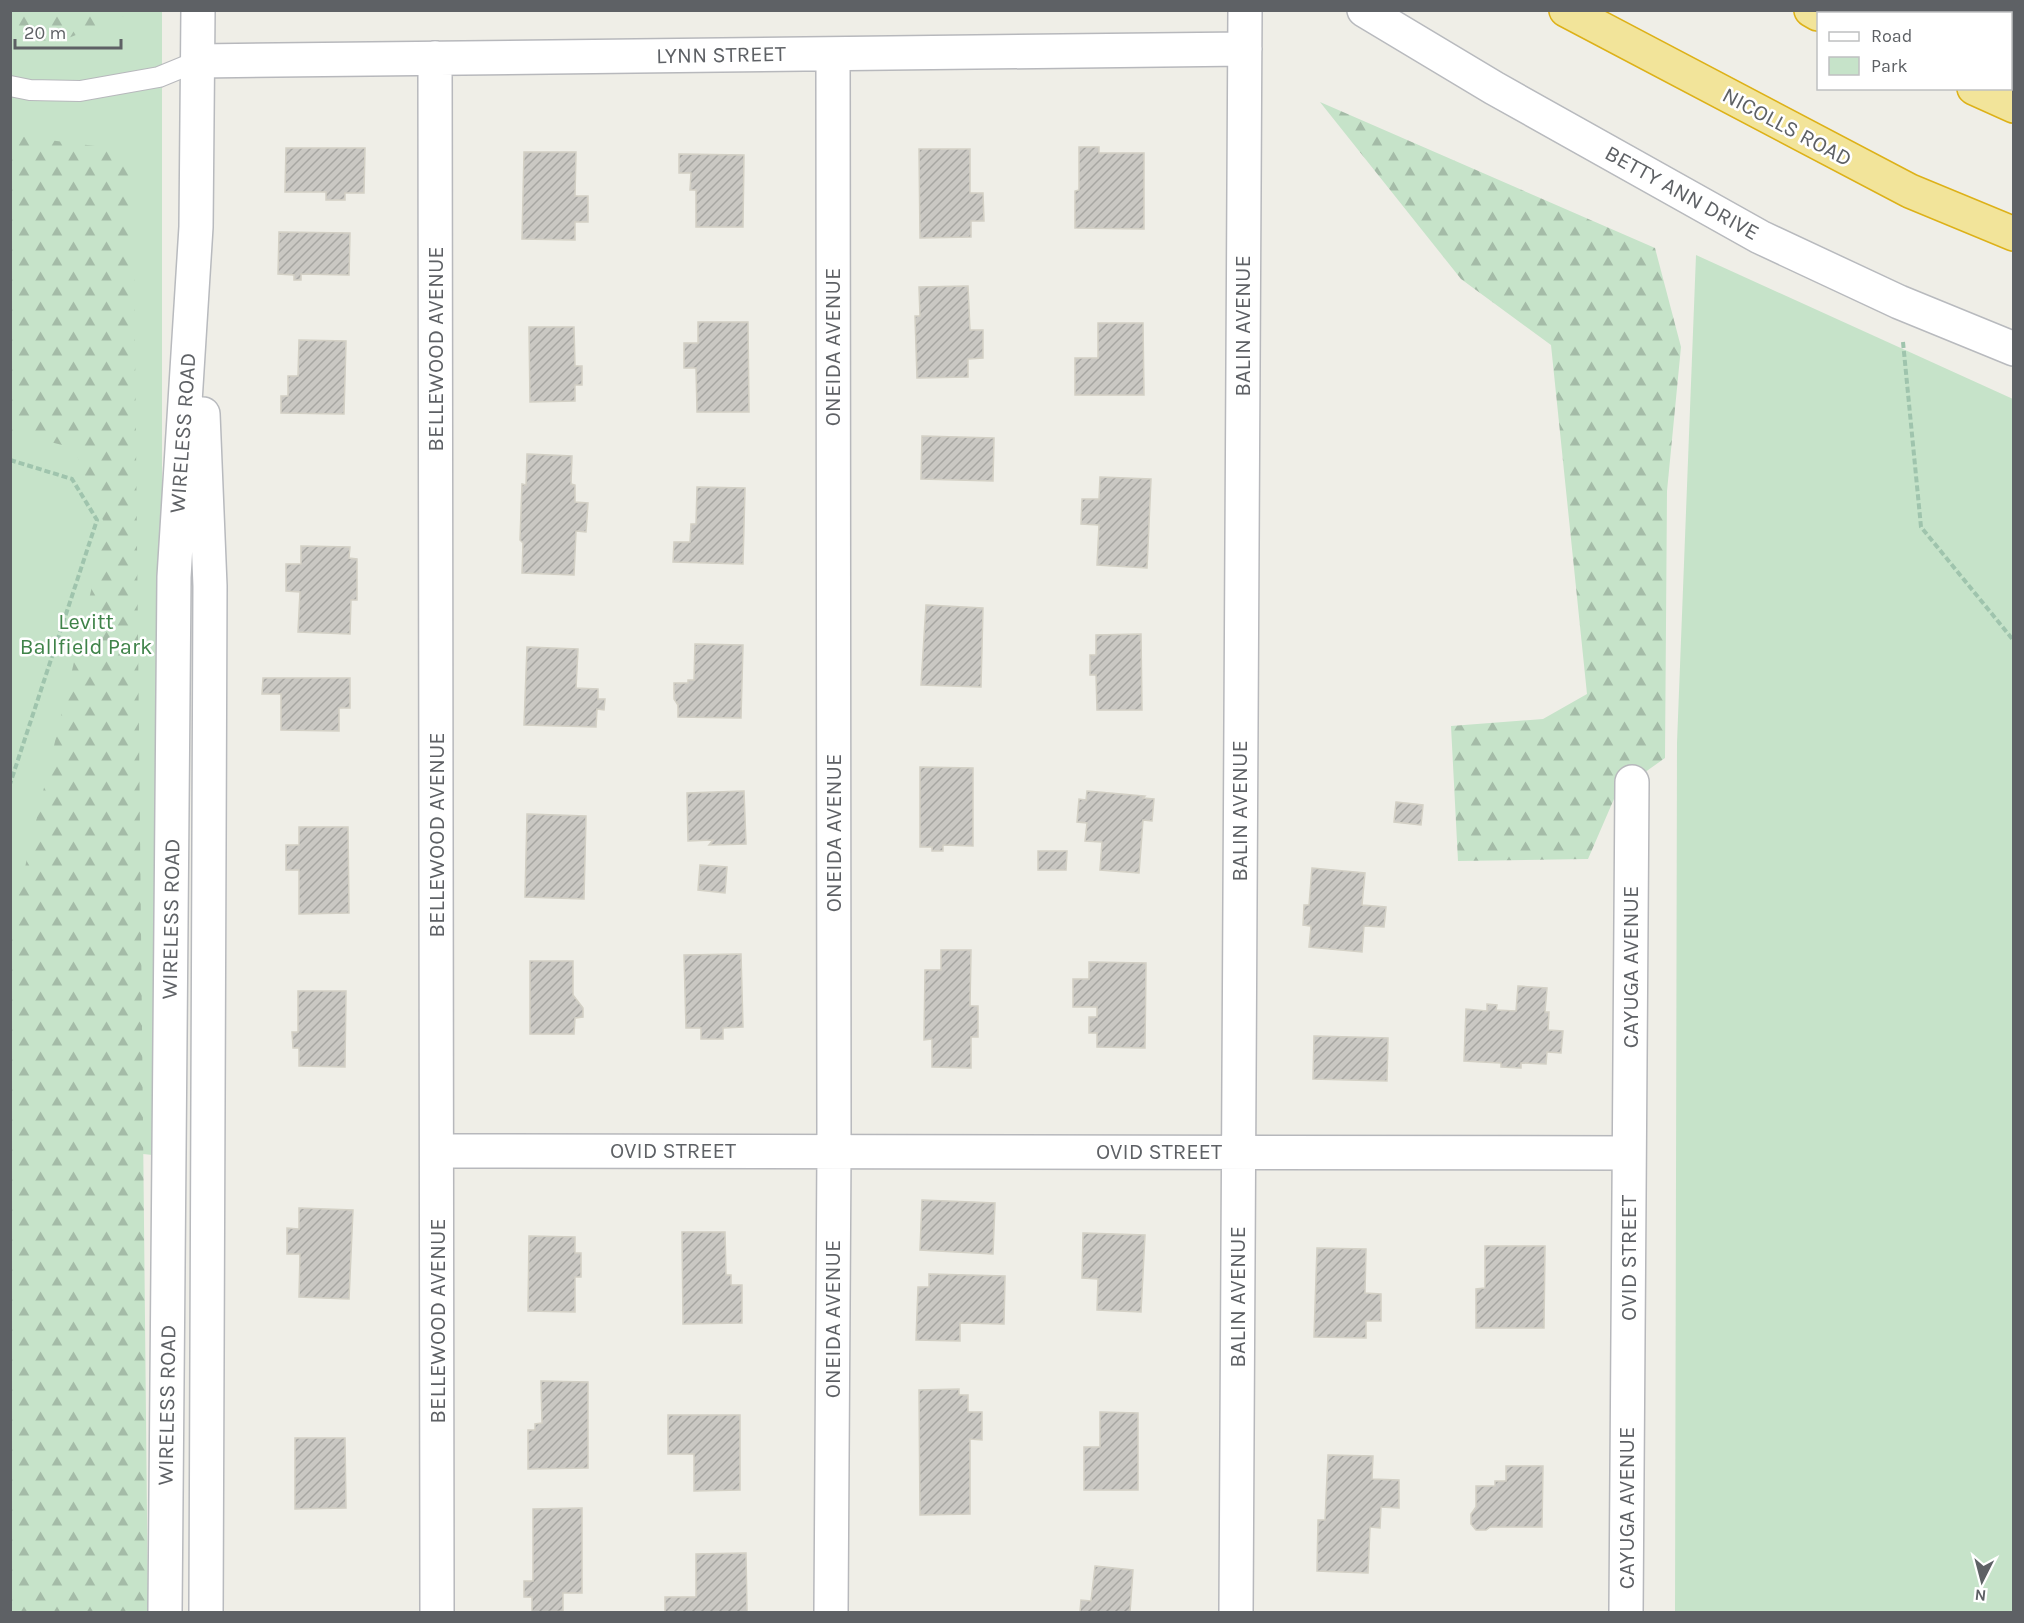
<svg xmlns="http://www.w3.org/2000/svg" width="2024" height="1623" viewBox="0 0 2024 1623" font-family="Karla,sans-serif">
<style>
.green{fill:#c6e3c9}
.forest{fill:url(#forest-firs)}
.building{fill:url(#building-hatch);stroke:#d3d0c5;stroke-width:1.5}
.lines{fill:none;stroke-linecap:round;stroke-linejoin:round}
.lane-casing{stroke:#b7b8bc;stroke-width:22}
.street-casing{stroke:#b7b8bc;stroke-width:36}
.secondary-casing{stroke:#b8babe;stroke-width:36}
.highway-casing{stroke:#ddb118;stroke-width:36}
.path{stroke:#9fc4ad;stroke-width:4;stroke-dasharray:6 3;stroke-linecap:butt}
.lane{stroke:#fff;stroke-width:20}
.street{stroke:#fff;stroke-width:33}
.secondary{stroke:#fff;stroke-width:33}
.highway{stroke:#f2e49a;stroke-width:33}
.labels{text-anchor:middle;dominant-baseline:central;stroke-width:5;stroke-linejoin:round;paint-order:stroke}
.street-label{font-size:22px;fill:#5e6165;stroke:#fff}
.park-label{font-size:22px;fill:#3f8349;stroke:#fff}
</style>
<defs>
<pattern id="forest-firs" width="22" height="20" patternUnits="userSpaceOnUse" patternTransform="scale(1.5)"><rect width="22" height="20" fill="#c6e3c9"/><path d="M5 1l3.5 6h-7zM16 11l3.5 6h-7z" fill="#a4bba7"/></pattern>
<pattern id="building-hatch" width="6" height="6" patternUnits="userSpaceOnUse" patternTransform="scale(1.5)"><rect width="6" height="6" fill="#cac8c3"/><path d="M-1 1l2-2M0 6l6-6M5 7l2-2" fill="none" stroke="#a7a6a2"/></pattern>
</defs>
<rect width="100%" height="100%" fill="#efeee7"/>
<path class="green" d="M11 11H162V1156L11 1140Z
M1696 255 2013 399V1612H1675L1677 743Z"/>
<path class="forest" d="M10 11 11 10 132 11V13L53 44 11 31Z
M1320 102 1655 248 1681 347 1667 491 1665 758 1617 792 1588 859 1458 861 1451 726 1543 719 1587 694 1551 345 1461 279Z
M11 135 133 151 148 1612H11L10 930 106 528 74 448 11 432Z"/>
<path class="building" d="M1079 147H1099V153H1144V229L1075 228V191L1079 190Z
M286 148H365L364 193H345V200H326V192H285Z
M919 149H970V193H983L984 221H971V237L920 238Z
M524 152H576L575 196H588V222H575V240L522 239Z
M679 154 744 155 743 227H696V190H690L691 173H679Z
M279 232 350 233 349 275 301 274V280H294V275L278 274Z
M968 286 970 330H983V358L968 359V377L917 378 915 316H920L919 287Z
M698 322H748L749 412H697L696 368H684V343H698Z
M1098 323H1143L1144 395H1075V358H1098Z
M529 327H574L575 366H582V385H575V401L530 402Z
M299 340 346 341 344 414 281 413V396H288V376H298Z
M922 436 994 438 993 481 921 479Z
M527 454 572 456 571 484 575 485V502L588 503 586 532 576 531 574 575 522 573 523 543 520 540 522 484 526 485Z
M1100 477 1151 479 1147 568 1097 565 1099 525 1081 524 1082 499H1099Z
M697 487 745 488 743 564 673 562 674 542H690L691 524H696Z
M301 546 350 547 349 558 357 559V600H351L350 634 298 632 300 592 286 591V564H301Z
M926 605 983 608 981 687 921 685Z
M1141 634 1142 710H1097L1096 675H1090V655H1096V635Z
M695 644 743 645 741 718 678 717V705L674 699V683H688V680H694Z
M527 647 578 649 576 688 598 689V699H605L604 710 597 709 596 727 524 725Z
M263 678H350V708H339V731L281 730V694H262Z
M920 767 973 768V846L943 845V851H932V847H920Z
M744 791 746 844 709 845 713 840 688 841 687 793Z
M1087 791 1145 796 1143 798 1154 799 1152 821 1143 820 1139 873 1100 870 1102 842 1085 841 1087 823 1077 822 1079 799 1086 800Z
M1396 802 1423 805 1421 825 1394 822Z
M527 814 586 816 584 899 525 897Z
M299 827H348L349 913 299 914V870H286V845H299Z
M1038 851H1067L1066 870H1038Z
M700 865 727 867 725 893 698 890Z
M1312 868 1365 873 1362 905 1386 907 1384 927 1364 926 1362 952 1309 947 1311 926 1303 925 1304 905H1309Z
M941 950H971L970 1006H978V1037H971V1068L932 1067V1039L924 1040 925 970H941Z
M741 954 743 1027 723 1028V1039H701V1028H686L684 955Z
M530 961H573V995L583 1008V1017L575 1018 574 1034H530Z
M1089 962 1146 963 1145 1048 1097 1047V1033H1089V1017H1097V1007H1073V979H1089Z
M1518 986 1547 988 1545 1012H1549L1548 1030 1563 1031 1561 1053 1547 1052 1546 1064 1521 1063V1068L1501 1067V1063L1464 1061 1466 1009 1487 1011V1004L1497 1005 1496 1010 1516 1011Z
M298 991H346L345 1067 299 1066V1048H293L292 1032H298Z
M1314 1036 1388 1038 1387 1081 1313 1079Z
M922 1200 995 1203 993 1254 920 1250Z
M299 1208 353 1210 349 1299 299 1297 300 1254H287V1228L299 1229Z
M682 1232H725L726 1275H731V1285H742V1323L683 1324Z
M1083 1233 1145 1235 1141 1312 1097 1310 1098 1279 1082 1278Z
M529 1236 575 1237V1253H581V1277H575V1312L528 1311Z
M1485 1246H1545L1544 1328H1476V1289L1485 1288Z
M1317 1248 1366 1249 1365 1293 1381 1294V1321H1366V1338L1314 1337Z
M929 1274 1005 1276 1004 1324 960 1323V1341L916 1340 918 1287H929Z
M541 1381 588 1382V1468L528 1469V1430H535V1424L542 1423Z
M959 1389V1395H968V1412H982V1440L970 1439V1514L920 1515 919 1390Z
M1100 1412 1138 1413V1490H1084V1447H1100Z
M668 1415H740V1490L694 1491V1454H668Z
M295 1438H345L346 1508 295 1509Z
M1328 1455 1373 1456 1372 1479 1399 1480V1508L1381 1507 1380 1528 1370 1527 1368 1573 1317 1571 1318 1520H1325Z
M1506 1466H1543L1542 1527H1490L1486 1530H1476L1471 1524V1514L1476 1507V1486H1495V1481H1506Z
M582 1508V1593H563V1611L532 1612V1597H524V1581H533V1509Z
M746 1553 747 1612H665V1597H696V1554Z
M1095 1566 1133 1570 1130 1612H1080L1081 1600 1091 1601Z"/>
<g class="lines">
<g class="lane-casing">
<path id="lane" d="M10 86 30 90 80 91 159 77 198 61"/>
</g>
<g class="street-casing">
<path id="street" d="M435 58 437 1612
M198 61 1245 49
M438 1151 1629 1153
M831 1612 834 1151 833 54
M1236 1612 1245 10
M1626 1612 1632 782"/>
</g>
<g class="secondary-casing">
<path id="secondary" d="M1364 10 1494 88 1760 237 1899 302 2014 349
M203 414 210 586 206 1612
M165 1612 174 577 196 227 198 10"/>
</g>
<g class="highway-casing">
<path id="highway" d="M1566 10 1910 191 2014 234
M1811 10 1818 14
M1974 88 2014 106"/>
</g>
<path class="path" d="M1903 342 1921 527 2014 641
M10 460 72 479 97 520 10 784"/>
<use href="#lane" class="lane"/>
<use href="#street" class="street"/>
<use href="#secondary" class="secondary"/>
<use href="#highway" class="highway"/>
</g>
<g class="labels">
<g class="street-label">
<text transform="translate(721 55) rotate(-1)">LYNN STREET</text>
<text transform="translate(1787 127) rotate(28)">NICOLLS ROAD</text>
<text transform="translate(1682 193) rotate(29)">BETTY ANN DRIVE</text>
<text transform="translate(1243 326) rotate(-90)">BALIN AVENUE</text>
<text transform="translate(833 347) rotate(-90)">ONEIDA AVENUE</text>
<text transform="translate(436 349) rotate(-90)">BELLEWOOD AVENUE</text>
<text transform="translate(183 433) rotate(-86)">WIRELESS ROAD</text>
<text transform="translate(1240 811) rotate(-90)">BALIN AVENUE</text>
<text transform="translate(834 833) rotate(-90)">ONEIDA AVENUE</text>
<text transform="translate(437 835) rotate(-90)">BELLEWOOD AVENUE</text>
<text transform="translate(171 919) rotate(-89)">WIRELESS ROAD</text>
<text transform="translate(1631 967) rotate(-90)">CAYUGA AVENUE</text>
<text x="673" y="1151">OVID STREET</text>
<text x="1159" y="1152">OVID STREET</text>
<text transform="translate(1629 1258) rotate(-90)">OVID STREET</text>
<text transform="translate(1238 1297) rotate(-90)">BALIN AVENUE</text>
<text transform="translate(833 1319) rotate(-90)">ONEIDA AVENUE</text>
<text transform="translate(438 1321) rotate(-90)">BELLEWOOD AVENUE</text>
<text transform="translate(167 1405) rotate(-89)">WIRELESS ROAD</text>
<text transform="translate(1627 1508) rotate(-90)">CAYUGA AVENUE</text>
</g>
<g class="park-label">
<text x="86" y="622">Levitt<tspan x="86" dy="25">Ballfield Park</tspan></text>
</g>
</g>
<rect width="2024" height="1623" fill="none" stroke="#5e6165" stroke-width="24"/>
<rect x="1817" y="12" width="195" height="78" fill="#ffffff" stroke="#bfc0c1" stroke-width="1.5"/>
<rect x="1829" y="32" width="30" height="9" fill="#ffffff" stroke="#bfc0c1" stroke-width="1.5"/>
<text x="1871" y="42" font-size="18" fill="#5e6165">Road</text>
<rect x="1829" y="57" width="30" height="18" fill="#c6e3c9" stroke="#bfc0c1" stroke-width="1.5"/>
<text x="1871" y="72" font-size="18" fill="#5e6165">Park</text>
<g transform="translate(1982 1581) rotate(186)" stroke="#ffffff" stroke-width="4.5" paint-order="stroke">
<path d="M0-4.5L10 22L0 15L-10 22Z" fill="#5e6165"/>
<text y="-9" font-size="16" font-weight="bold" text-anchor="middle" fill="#5e6165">N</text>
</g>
<path d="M15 39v9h106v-9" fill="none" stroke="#5e6165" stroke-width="3"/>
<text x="24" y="39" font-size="18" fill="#5e6165" stroke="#ffffff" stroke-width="4.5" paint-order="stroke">20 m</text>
</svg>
